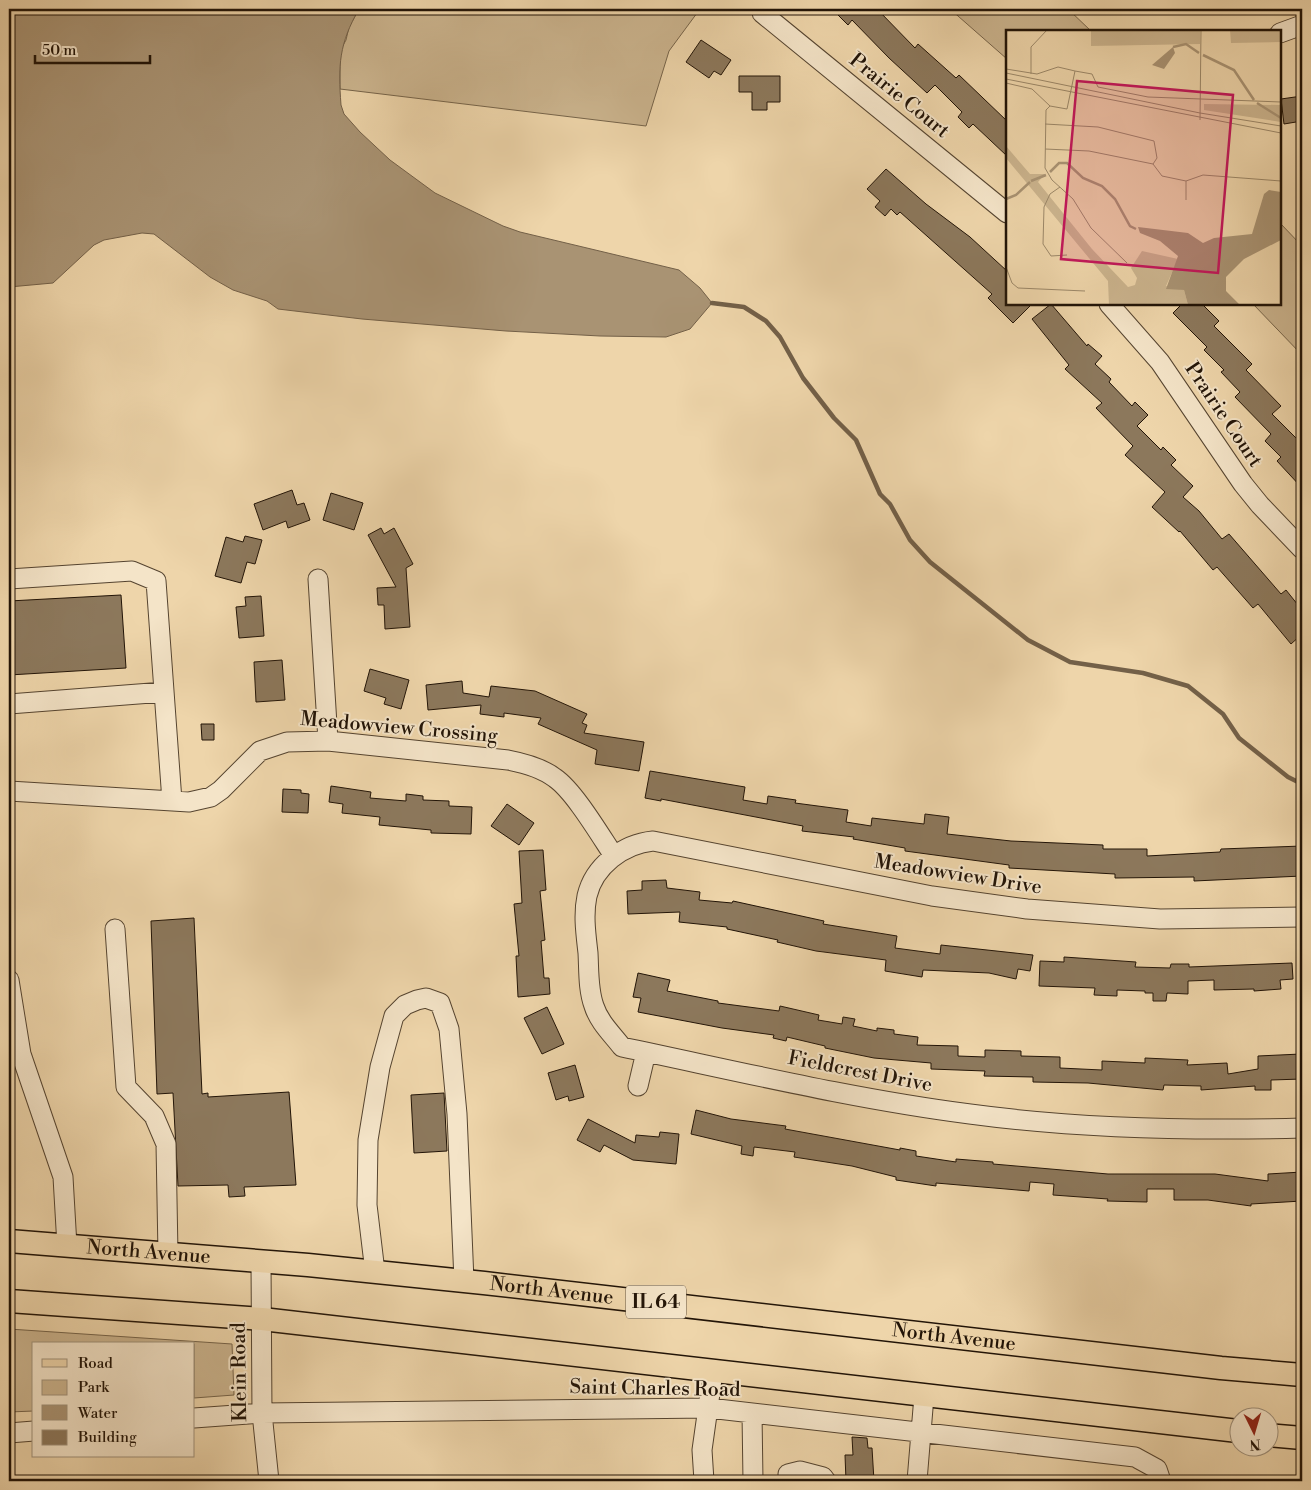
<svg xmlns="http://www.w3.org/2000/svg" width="1311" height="1490" viewBox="0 0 1311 1490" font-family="'Libre Bodoni',serif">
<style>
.green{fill:#cbb48e;stroke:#76644a}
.water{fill:#a99373;stroke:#736048}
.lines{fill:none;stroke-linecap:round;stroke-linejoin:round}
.stream{stroke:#736048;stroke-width:4.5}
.building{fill:#8c785c;stroke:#221407}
.minor-casing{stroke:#554430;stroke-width:21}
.major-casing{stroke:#221407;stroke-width:25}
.minor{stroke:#f4e4c8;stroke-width:19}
.major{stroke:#eed5aa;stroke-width:22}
.labels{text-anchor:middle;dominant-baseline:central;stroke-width:4;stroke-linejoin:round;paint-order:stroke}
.shield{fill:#f4e4c8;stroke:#615241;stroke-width:1}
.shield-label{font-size:19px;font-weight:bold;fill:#221407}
.street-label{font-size:20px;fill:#221407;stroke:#f4e4c8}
.inset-river{fill:none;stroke:#a99373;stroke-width:2.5}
.inset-road{fill:none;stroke:#9c8869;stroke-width:1}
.view{fill:#c2185b;fill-opacity:0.15;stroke:#c2185b;stroke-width:2.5}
.inset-edge{fill:none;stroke:#221407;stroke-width:2.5}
</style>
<rect width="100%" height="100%" fill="#eed5aa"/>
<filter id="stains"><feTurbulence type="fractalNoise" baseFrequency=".004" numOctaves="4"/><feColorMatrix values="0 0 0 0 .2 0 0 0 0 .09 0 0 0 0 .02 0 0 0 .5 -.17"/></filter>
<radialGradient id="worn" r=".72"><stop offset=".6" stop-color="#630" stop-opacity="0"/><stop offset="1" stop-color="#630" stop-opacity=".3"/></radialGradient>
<path class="green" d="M359 9H700L669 51 646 126 340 89V51L346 40 349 27Z
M950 9H1068L1091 31H1007V59Z
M1280 223 1302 246V355L1253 304H1280Z
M9 1329 232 1344 234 1395 194 1398V1344H34V1411L9 1412Z"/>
<path class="water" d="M9 9H359C339 44 338 65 341 105L344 114 360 132 390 160 435 193 503 226 520 232 679 270 700 288 712 303 690 329 666 337 600 336 506 331 362 319 278 309 267 301 233 290 210 277 154 234 142 233 104 240 94 245 53 283 9 287Z"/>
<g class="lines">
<path class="stream" d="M712 303 744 307 766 321 780 337 803 378 834 418 856 440 880 494 890 504 910 540 930 562 1028 640 1070 662 1143 673 1188 686 1223 714 1239 738 1288 777 1302 784"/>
</g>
<path class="building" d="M832 9H877L915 48 918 44 956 78 959 75 1007 121V156L973 124 969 128 958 117 962 112 935 85 927 93 889 58 852 20 848 25Z
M701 40 731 60 721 75 714 71 709 78 686 62Z
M739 76H780V102H767V110H752V92H739Z
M1302 96V121L1284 124 1281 99Z
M886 169 926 204 970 237 1007 271V304H1032L1013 323 988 298 992 294 900 212 897 215 891 209 885 216 875 207 880 201 867 189Z
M1051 304 1087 346 1088 344 1102 356 1095 364 1111 379 1109 382 1132 406 1135 402 1148 415 1137 426 1161 450 1163 447 1176 460 1171 465 1193 486 1183 497 1199 511 1222 539 1229 534 1281 594 1286 590 1302 610V634L1291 644 1258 604 1253 608 1217 567 1213 570 1180 531 1179 532 1152 507 1165 492 1125 455 1133 446 1096 408 1102 403 1065 369 1069 365 1032 319Z
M1182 304H1202L1219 321 1214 326 1252 364 1246 370 1281 406 1272 414 1302 444V488L1277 461 1281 457 1265 441 1271 434 1235 397 1240 392 1221 372 1224 370 1204 350 1207 347 1173 313Z
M292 490 297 505 304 503 310 520 288 528 286 521 263 530 254 504Z
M331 493 363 503 354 530 323 520Z
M381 528 384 534 394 528 413 564 406 568 410 627 385 629 384 605H378L377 588 396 587 368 535Z
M245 536 262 540 255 564 247 562 241 583 215 576 226 537 243 542Z
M121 595 126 668 9 675V601Z
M261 596 264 636 239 638 236 607 246 606 245 597Z
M282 660 285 700 256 702 254 662Z
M370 669 409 680 401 709 384 704 386 698 364 691Z
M462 681 463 693 489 697 491 686 535 691 587 714 582 723 587 725 584 733 644 742 639 771 595 764 597 750 538 724 541 718 504 713V717L480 714 481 705 428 710 426 685Z
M201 724H214V740H202Z
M650 771 745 787 743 800 767 804 768 796 796 800 795 803 848 810 846 822 871 826 872 818 924 824 925 814 949 817 947 834 1011 841 1103 845V849H1147V856L1220 852 1221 849 1302 846V876L1194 881V877L1115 878V874L1009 868V865L905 851V848L853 839 854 837 802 831 803 826 661 799V801L645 798Z
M331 786 371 792 370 798 406 801V794L423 796V800L449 801V806L472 807 471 834 431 833V830L379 825 380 817 342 813 343 804 329 802Z
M283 789 301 790V793L309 794 308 813 282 812Z
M507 804 534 823 519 845 491 826Z
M543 850 546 890 540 891 545 940 541 941 544 978H549L550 994 518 997 516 956H519L514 904 522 903 519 851Z
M666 880 667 888 700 892 699 900 732 903 733 901 824 921 823 924 897 936 895 948 940 954 941 945 1033 955 1030 971 1018 969 1016 979 989 973 923 970 922 977 885 971 886 960 816 951 777 942 778 940 727 929V927L679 922 680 912 628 914 627 891 642 890V881Z
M194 918 202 1094 208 1093V1097L289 1092 296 1185 244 1187 245 1196 229 1197 228 1185 178 1186 173 1093 157 1094 151 921Z
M1064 957 1136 962 1135 967 1170 968 1171 964H1189V967L1292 963 1293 979 1280 980 1281 989 1254 991V989L1214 990V980L1188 981V994L1167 993 1166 1001H1153V993H1145V991L1117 990V996L1094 995 1095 988 1039 986 1040 961 1064 962Z
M638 973 670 980 667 991 718 1001V1003L779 1011 780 1006 819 1015 818 1020 842 1024 843 1017 855 1019 853 1026 877 1031V1028L894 1030V1034L918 1037 917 1045 958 1046V1056L985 1057V1050L1021 1051V1056L1060 1057V1068L1102 1070V1061L1145 1063V1058L1188 1060 1187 1065 1227 1063 1228 1074 1258 1069V1056L1301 1054 1302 1079 1271 1080V1090H1255V1086L1201 1090V1086L1164 1085 1163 1090 1088 1083 1033 1082V1077L984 1076 985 1071 931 1069V1063L874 1058 825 1048V1046L787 1037 786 1041 773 1038 774 1035 722 1028 638 1012 641 998 633 997Z
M547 1007 564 1044 542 1054 524 1018Z
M575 1065 584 1097 569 1101 568 1096 556 1100 548 1073Z
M444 1093 447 1151 414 1153 411 1095Z
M696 1110 731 1119 786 1126 785 1129 900 1150V1148L916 1151V1156L956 1162V1159L993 1162V1164L1108 1174H1215L1268 1181V1174L1302 1172V1201L1251 1204V1206L1208 1200H1174V1189H1147V1202L1107 1201 1108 1199 1053 1195 1054 1184 1030 1182 1029 1191 936 1183V1186L896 1180V1177L852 1166 794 1157 795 1152 754 1147 753 1156 741 1154 742 1146 691 1134Z
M588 1119 635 1143 636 1135 659 1137 660 1132 679 1134 676 1164 633 1160 604 1145 600 1152 577 1140Z
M852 1437 867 1438 868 1448H872L874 1481H846L845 1455H853Z"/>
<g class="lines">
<g class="minor-casing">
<path id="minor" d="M762 13 1007 213
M1280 33 1302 25
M1109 304 1160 362 1243 484 1260 505 1302 549
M9 579 132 571 156 581 172 801
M318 579 328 741
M9 704 164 692
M9 791 189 802 211 797 221 790 260 751 287 742 328 741 508 760C524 763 542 768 555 778 574 791 600 835 614 856
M1302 917 1160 919 1027 909 932 896 653 841C623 844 594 866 587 896 583 915 586 935 588 953 589 971 588 990 594 1006 599 1022 612 1034 622 1047 737 1071 853 1099 970 1114 1081 1129 1191 1131 1302 1128
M115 929 126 1087 154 1116 166 1144 168 1254
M9 980 21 1054 63 1177 67 1246
M638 1086 646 1052
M261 1262 262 1413 269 1481
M375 1272 367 1205 368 1140 380 1067 394 1016 405 1005 417 1000 426 998 440 1003 449 1029 457 1114 464 1281
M752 1413 753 1481
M194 1418 262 1413 709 1408 1135 1457 1157 1469 1161 1481
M9 1433 34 1431
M788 1474 800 1471 823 1477 826 1481
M704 1481 702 1450 713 1372
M917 1481 924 1396"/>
</g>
<g class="major-casing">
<g id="major">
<path id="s1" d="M9 1241 308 1265 484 1283 1221 1368 1302 1375"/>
<path d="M9 1301 262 1319 1238 1431"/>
<path d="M1268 1435 1302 1438"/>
</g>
</g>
<use href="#minor" class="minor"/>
<use href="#major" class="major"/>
</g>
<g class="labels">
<rect class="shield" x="626" y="1285.5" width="60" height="33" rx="4"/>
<g class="shield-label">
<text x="656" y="1302">IL 64</text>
</g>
<g class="street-label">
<text transform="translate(899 96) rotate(39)">Prairie Court</text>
<text transform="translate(1223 415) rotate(56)">Prairie Court</text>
<text transform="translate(399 728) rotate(5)">Meadowview Crossing</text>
<text transform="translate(958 875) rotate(9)">Meadowview Drive</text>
<text transform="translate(860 1072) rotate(11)">Fieldcrest Drive</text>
<text stroke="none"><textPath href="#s1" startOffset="140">North Avenue</textPath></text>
<text stroke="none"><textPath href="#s1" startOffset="545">North Avenue</textPath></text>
<text stroke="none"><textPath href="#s1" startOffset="950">North Avenue</textPath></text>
<text transform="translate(240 1372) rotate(-91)">Klein Road</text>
<text transform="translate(655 1389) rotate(1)">Saint Charles Road</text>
</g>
</g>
<g transform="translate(1006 30)">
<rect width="275" height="275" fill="#eed5aa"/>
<path d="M85 0H194V14L85 16ZM224 0H275V12L225 13ZM198 74 275 75V92L198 80ZM0 116 24 144H39L32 152 86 219 122 257 129 255 131 248 125 238 136 221 172 229 160 256 178 260 182 275H103L102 251 0 128Z" fill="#cbb48e"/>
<path d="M167 17 169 23 158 39 146 35ZM263 160 275 162V210L238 229 220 247V261L234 275H182L178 260 160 259 172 226 154 211 134 203 132 197 182 203 197 213 208 208 246 204 258 164Z" fill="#a99373"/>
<path class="inset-river" d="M167 17 180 14 193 23M197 25 228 40 248 70M251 73 275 88M44 142 53 133H61L77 148 96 156 109 169 124 196 130 199M25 151 40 145M0 169 10 165 24 152"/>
<path class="inset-road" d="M0 39 31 44 52 37 69 41 61 79 44 76 40 80 39 138 46 150 67 169 85 198 121 233M69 41 86 44 92 57 142 67 275 72M0 43 194 83 275 96M25 44V17L41 0M0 49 275 103M0 53 26 59 44 76M194 90 195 0M39 94 92 97 148 111 151 128 147 134M39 119 83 121 147 134M147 134 156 146 180 151 197 145 275 151M54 157 44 164 38 177 37 214 45 226 61 225M180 170V151M0 237 6 253 12 258 79 261"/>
<path class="view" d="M71 51 227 65 212 243 55 229Z"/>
<rect width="275" height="275" class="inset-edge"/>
</g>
<rect width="1311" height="1490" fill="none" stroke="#eed5aa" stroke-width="30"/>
<rect x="10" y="10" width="1291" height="1470" fill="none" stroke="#221407" stroke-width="2.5"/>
<rect x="15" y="15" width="1281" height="1460" fill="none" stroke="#221407"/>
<rect x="32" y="1342" width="162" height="115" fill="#f4e4c8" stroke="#a0917b"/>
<rect x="42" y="1359" width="25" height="8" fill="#eed5aa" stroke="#a0917b"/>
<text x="78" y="1368" font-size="15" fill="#221407">Road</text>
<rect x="42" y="1380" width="25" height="15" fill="#cbb48e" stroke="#a0917b"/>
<text x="78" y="1392" font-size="15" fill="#221407">Park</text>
<rect x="42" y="1405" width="25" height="15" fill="#a99373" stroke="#a0917b"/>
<text x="78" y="1418" font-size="15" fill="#221407">Water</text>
<rect x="42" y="1430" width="25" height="15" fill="#8c785c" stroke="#a0917b"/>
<text x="78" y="1442" font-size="15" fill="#221407">Building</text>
<g transform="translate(1254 1432) rotate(175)"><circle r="24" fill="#f4e4c8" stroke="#a0917b"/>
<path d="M0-4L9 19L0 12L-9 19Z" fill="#8f2418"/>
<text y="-8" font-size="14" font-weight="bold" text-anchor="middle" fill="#221407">N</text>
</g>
<path d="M35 55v8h115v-8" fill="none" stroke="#221407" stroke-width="2.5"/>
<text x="42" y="55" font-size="15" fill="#221407" stroke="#f4e4c8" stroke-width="4" paint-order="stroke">50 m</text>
<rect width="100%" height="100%" filter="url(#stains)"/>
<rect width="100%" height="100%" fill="url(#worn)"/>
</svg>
